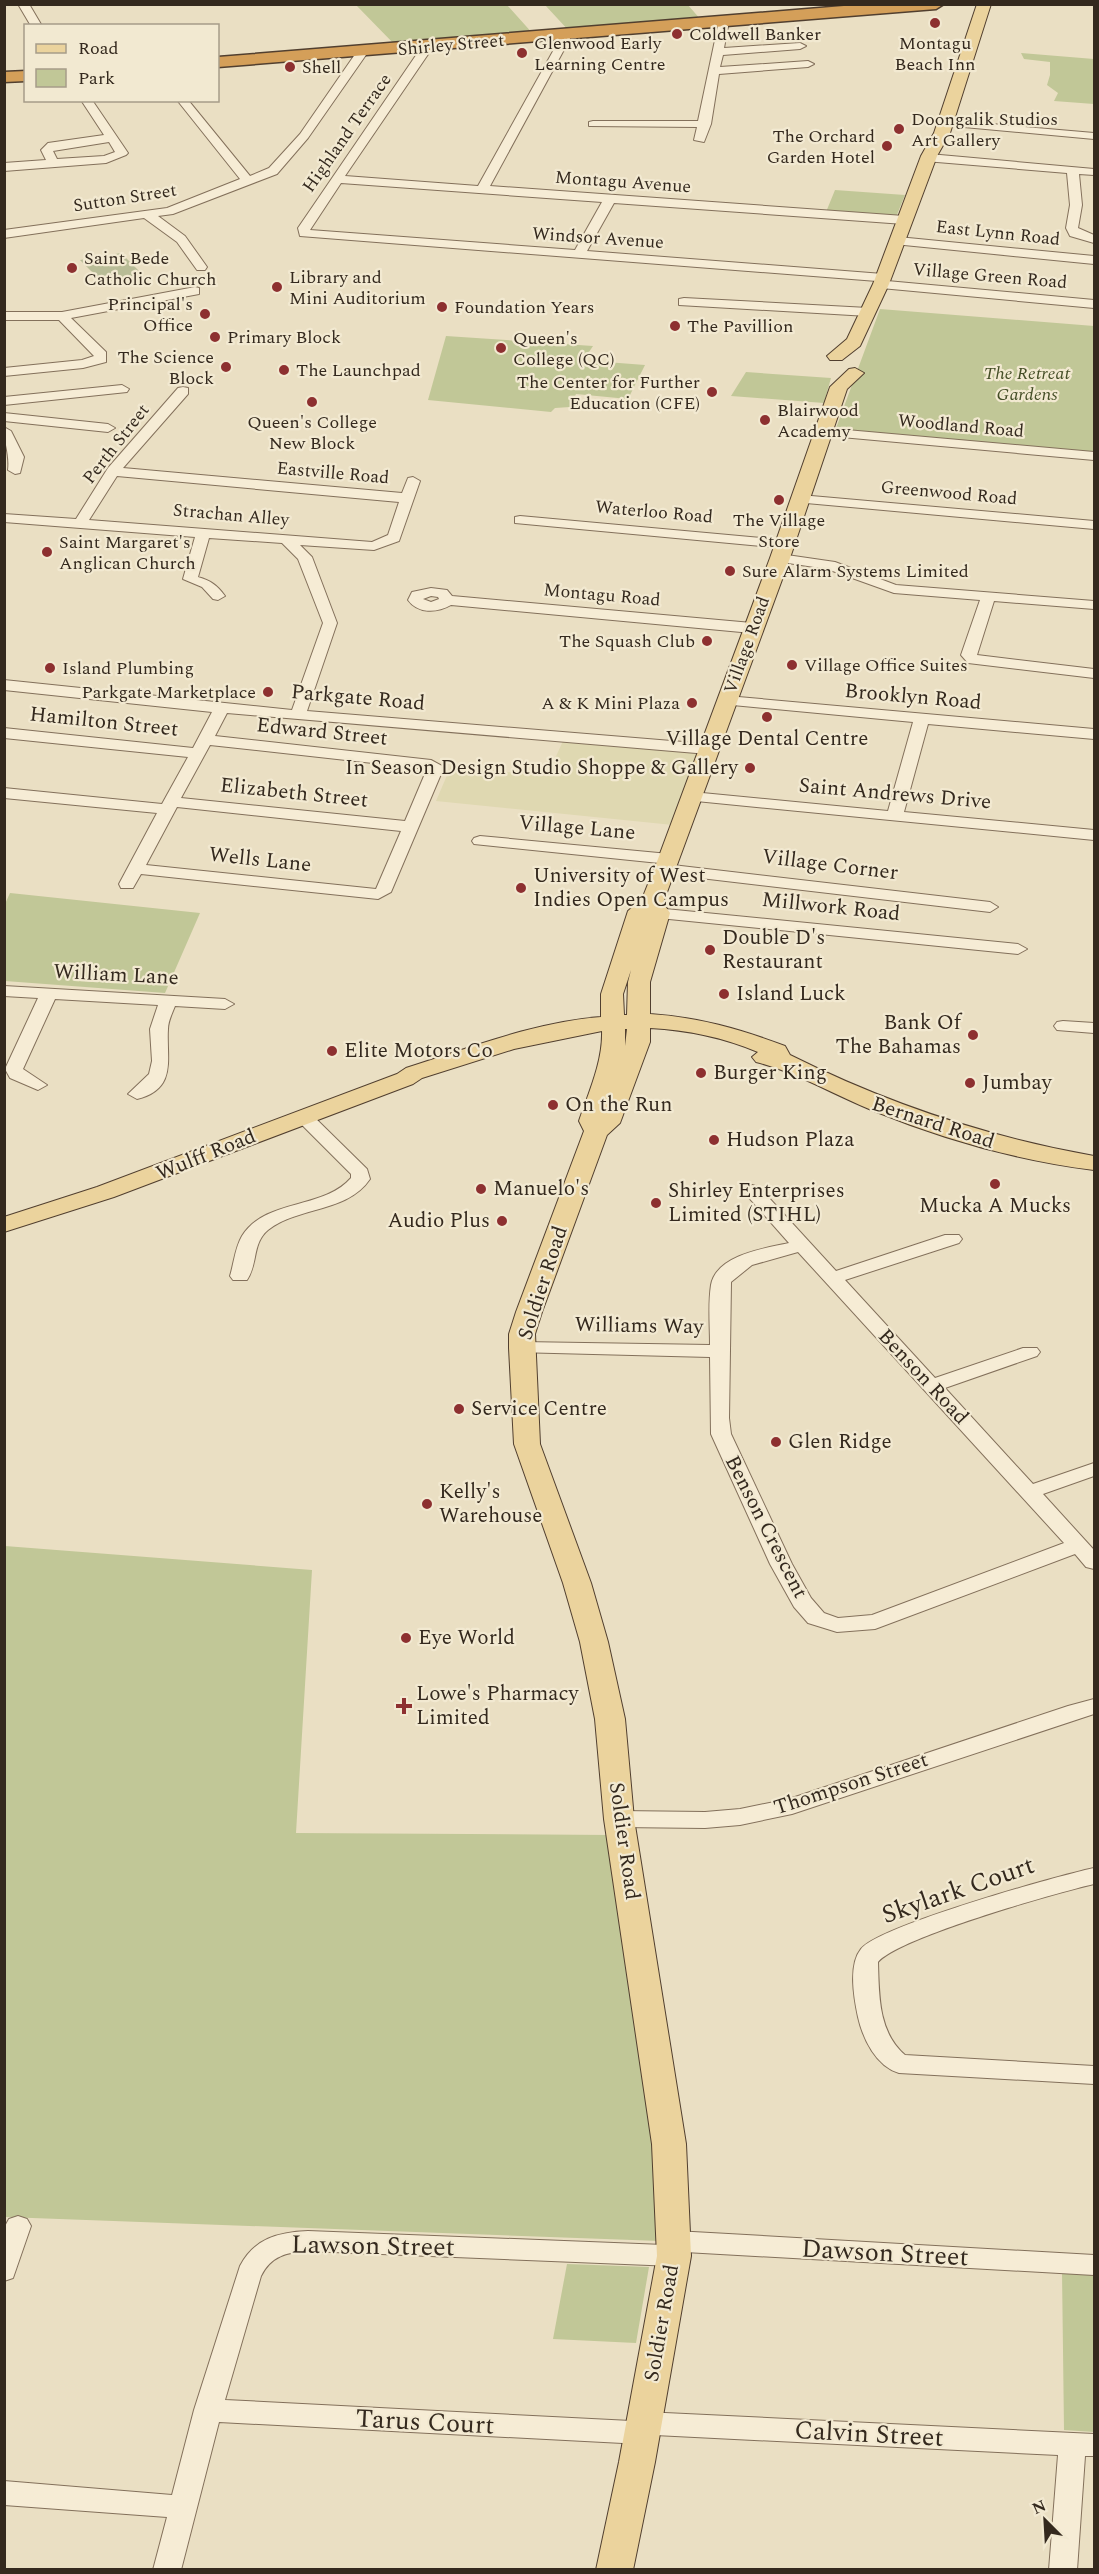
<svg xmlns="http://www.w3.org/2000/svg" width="1099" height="2574" viewBox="0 0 1099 2574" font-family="Spectral,serif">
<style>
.farmland{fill:#dfd8b1}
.green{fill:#c1c797}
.cemetery{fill:#b8bc96}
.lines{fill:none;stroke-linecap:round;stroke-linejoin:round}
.minor-casing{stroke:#83705b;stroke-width:2}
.major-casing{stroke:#513f2f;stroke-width:2}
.highway-casing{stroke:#513f2f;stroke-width:3}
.minor{fill:#f6ecd5;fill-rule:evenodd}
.major{fill:#ebd39d;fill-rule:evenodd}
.highway{fill:#d49f59;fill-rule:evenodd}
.poi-dot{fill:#8d3030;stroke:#f2e9d1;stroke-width:2}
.labels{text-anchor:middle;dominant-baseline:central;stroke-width:4.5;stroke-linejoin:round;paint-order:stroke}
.far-poi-label{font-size:18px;fill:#34291e;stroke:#f2e9d1;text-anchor:start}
.far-street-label{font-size:18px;fill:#34291e;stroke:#f2e9d1}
.far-park-label{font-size:18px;font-style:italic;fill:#444e26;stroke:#f2e9d1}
.street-label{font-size:21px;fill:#34291e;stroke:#f2e9d1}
.poi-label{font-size:21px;fill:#34291e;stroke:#f2e9d1;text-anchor:start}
.near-street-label{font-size:26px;fill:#34291e;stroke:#f2e9d1}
</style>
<rect width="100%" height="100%" fill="#eadfc3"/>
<path class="farmland" d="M563 741 697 753 673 825 436 801 451 766 547 776Z"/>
<path class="green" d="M356 5H507L534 35 396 46Z
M545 5H688L701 20 570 32Z
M1021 53 1094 59V104L1054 101 1058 93 1047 85 1050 75V62L1024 59Z
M835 190 905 195 896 217 826 212Z
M880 309 1094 326V452L835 431Z
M446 336 593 346 585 358 590 366 593 361 645 365 628 399 576 394 570 407 555 408 551 412 428 400Z
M746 372 831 378 824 403 731 396Z
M10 893 200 913 165 993 5 981V904Z
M5 1546 312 1570 296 1833 611 1835 653 2133 660 2241 5 2217Z
M567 2264 649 2267 636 2343 553 2339Z
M1062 2271 1094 2274V2432L1064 2430Z"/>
<path class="cemetery" d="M121 253 143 275 102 282 80 260Z"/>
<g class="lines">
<g class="minor-casing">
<path id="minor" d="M18 4H29L42 26H31Z
M724 18 729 21 724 48 800 43 806 46 800 49 723 55 720 67 808 61 814 64 808 67 719 74 711 124 704 142 694 140 697 127 589 126V122L593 121H698L719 21Z
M567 32 572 35 490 186 904 216 910 220 904 224 614 203 587 251 883 274 889 278 887 281 1094 300V308L881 288 875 284 877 281 300 236 298 228 423 45 433 47 345 176 478 186 562 35ZM341 183 602 202 575 250 310 230Z
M358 50 368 52 308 138 277 174 173 214 158 216 185 236 207 267 205 270H197L177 242 144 218 4 238V230L167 208 240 179 177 100H188L250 176 269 168 300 134Z
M81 100H92L128 153 126 155 106 163 4 171V163L46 160 41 150 48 143 104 135ZM109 142 115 152 104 156 57 159 53 151Z
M946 120 1094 133V139L942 125V121Z
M929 154 1094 169V175L1079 174 1082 205 1078 228 1094 235V243L1070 236 1066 228 1070 205 1067 173 925 161V155Z
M898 237 1094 256V264L894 244V238Z
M195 287 199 288V294L71 318 106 352V362L83 368 4 376V368L82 360 94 356 59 320H4V312H62Z
M684 298 868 308 874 312 868 316 679 305V299Z
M122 385 129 389 127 392 4 405V397Z
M183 387 188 388V394L123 468 402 493 408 478 413 477 420 481 399 541 374 550 300 545 312 557 337 623 307 711 708 744 716 749 708 754 227 713 215 736 431 760 444 767 391 892 378 899 141 874 133 888H121L119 884 157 813 4 798V788L162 804 188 757 4 738V728L193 748 212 712 4 690V680L292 710 323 623 298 559 282 543 209 538 198 577C211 581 217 585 225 596L218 600 213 599 202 587 183 579 195 537 4 522V514L76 519 108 468 178 388ZM117 476 399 502 388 535 372 542 89 520ZM210 745 427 769 405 821 181 798ZM177 807 401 831 376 889 146 865Z
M4 413 108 424 115 428 108 432 4 421Z
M4 427 11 431 24 457 20 473 15 474 8 470C10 455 4 443 4 427Z
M824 428 1094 452V460L819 435 817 432Z
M800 495 1094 521V529L795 502 793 499Z
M520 516 784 540 791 544 784 548 515 523V517Z
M780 554 835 562 896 585 1094 601V609L994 601 977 655 1094 669V678L968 663 961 655 980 600 894 593 827 569 775 561 773 558 775 555Z
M431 588 447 590 452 596 752 623 760 628 752 633 451 605C437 613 418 614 408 600L412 592ZM431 596 438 597 439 599 431 602 423 599Z
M727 696 1094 729V739L928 724 904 812 1094 830V840L686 800 684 797 686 794 692 792 888 811 913 722 722 704 719 701Z
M480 836 669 854 677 859 669 864 474 844 472 841 474 838Z
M664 864 990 902 998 907 990 912 658 873 656 869 658 865Z
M645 907 1018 944 1027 949 1018 954 639 916 637 912 639 908Z
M4 986 225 999 234 1004 225 1009 175 1006C172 1014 168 1021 168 1029 166 1058 178 1089 137 1099L128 1094 149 1074 152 1061 150 1029 158 1005 55 999 23 1069 47 1085 38 1090 10 1078 5 1069 38 998 4 996Z
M1063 1021 1094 1023V1033L1057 1030 1054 1026 1057 1022Z
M303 1110 309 1112 367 1169 370 1179C347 1213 299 1206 268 1230 252 1243 258 1264 247 1280H233L230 1276C234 1263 235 1248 242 1236 266 1198 323 1210 351 1178V1174L297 1120 294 1116Z
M752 1185 759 1187 836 1271 945 1235H959L962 1239 959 1243 845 1280 935 1378 1023 1348H1037L1040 1352 1037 1356 945 1388 1033 1484 1094 1463V1476L1043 1494 1094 1550V1569L1086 1567 1075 1554 875 1629 837 1632 808 1623 794 1607 770 1564 711 1434 710 1357 515 1352 512 1348 515 1344 522 1342 710 1345C710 1325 708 1304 711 1285 716 1255 766 1248 789 1243L743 1191ZM798 1252 1064 1543 872 1615 838 1618 824 1613 811 1598 792 1564 731 1434 729 1418 731 1282 752 1265Z
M1094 1699V1714L792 1814 740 1825 705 1828 619 1827 611 1825 607 1819 611 1813 619 1811 705 1812 740 1809 789 1799 1068 1706Z
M1094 1868V1884C1056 1893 900 1937 878 1962 879 1995 878 2032 905 2055L1094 2066V2084L899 2073C876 2066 863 2039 858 2017 854 1998 848 1965 861 1949 879 1926 1057 1876 1094 1868Z
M18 2216 27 2219 31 2226 13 2278 4 2281V2228L9 2219Z
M308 2231 664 2245 662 2241 666 2234 675 2231 1094 2255V2275L685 2252 687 2256 683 2263 674 2266 308 2251C287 2252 271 2256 261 2276L225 2400 631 2421 634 2415 644 2412 1094 2434V2456H1085L1077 2570H1049L1058 2455 655 2435 652 2441 642 2444 219 2422 181 2570H153L167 2517 4 2505V2481L172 2495 194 2410 240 2266C254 2239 278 2232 308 2231Z"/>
</g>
<g class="major-casing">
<path id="major" d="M977 4H991L950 133 937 156 889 284 860 346 842 360H830L827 356 847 339 873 284 921 156 934 133Z
M855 368 864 373 847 389 790 558 663 903 670 913 650 982V1014C698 1017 740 1029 785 1046L790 1055C888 1104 987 1137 1094 1156V1170C1020 1161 943 1139 874 1111 834 1095 796 1072 756 1062L752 1057 758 1052C722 1037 688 1030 650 1028V1042L620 1123 607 1135 542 1312 535 1334 540 1444 591 1583 608 1642 625 1719 634 1819 686 2144 691 2256 655 2462 633 2570H596L619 2462 657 2256 652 2144 604 1819 595 1719 580 1642 563 1583 514 1444 509 1348V1334L516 1312 584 1131 579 1121C589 1092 603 1061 602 1031L514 1049 422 1078 413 1084 114 1197 4 1232V1217L97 1187 397 1074 406 1068C469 1048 535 1022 601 1017V994L628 911 642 899 658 859 770 558 830 387 849 369ZM631 970 628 982 627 1015H624L623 994ZM625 1029H627L625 1046Z"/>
</g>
<g class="highway-casing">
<path id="highway" d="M868 4H944L936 9 218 67V57Z
M26 71V81L4 82V72Z"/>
</g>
<use href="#minor" class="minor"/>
<use href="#major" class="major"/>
<use href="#highway" class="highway"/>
</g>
<g class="poi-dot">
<circle cx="935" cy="23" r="6"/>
<circle cx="677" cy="34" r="6"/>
<circle cx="522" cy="53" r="6"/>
<circle cx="290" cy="67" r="6"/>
<circle cx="899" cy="129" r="6"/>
<circle cx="887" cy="146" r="6"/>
<circle cx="72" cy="268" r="6"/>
<circle cx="277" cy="287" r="6"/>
<circle cx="442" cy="307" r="6"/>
<circle cx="205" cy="314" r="6"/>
<circle cx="675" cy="326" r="6"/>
<circle cx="215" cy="337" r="6"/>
<circle cx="501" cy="348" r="6"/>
<circle cx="226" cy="367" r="6"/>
<circle cx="284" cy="370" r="6"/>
<circle cx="712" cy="392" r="6"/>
<circle cx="312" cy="402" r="6"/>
<circle cx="765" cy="420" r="6"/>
<circle cx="779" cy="500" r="6"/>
<circle cx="47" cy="552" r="6"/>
<circle cx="730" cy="571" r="6"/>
<circle cx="707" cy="641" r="6"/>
<circle cx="792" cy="665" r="6"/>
<circle cx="50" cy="668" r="6"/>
<circle cx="268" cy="692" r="6"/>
<circle cx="692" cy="703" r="6"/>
<circle cx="767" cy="717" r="6"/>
<circle cx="750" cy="768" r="6"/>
<circle cx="521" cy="888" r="6"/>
<circle cx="710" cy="950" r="6"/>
<circle cx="724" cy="994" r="6"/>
<circle cx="973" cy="1035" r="6"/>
<circle cx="332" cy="1051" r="6"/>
<circle cx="701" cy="1073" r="6"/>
<circle cx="970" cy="1083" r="6"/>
<circle cx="553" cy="1105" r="6"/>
<circle cx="714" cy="1140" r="6"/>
<circle cx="995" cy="1184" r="6"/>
<circle cx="481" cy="1189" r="6"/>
<circle cx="656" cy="1203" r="6"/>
<circle cx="502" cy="1221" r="6"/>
<circle cx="459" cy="1409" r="6"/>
<circle cx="776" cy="1442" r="6"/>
<circle cx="427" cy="1504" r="6"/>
<circle cx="406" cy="1638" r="6"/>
<path d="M401 1697h6v6h6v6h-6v6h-6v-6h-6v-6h6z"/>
</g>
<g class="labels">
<g class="far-poi-label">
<text x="689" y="34">Coldwell Banker</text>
<text x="534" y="43">Glenwood Early<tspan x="534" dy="21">Learning Centre</tspan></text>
<text x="935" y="43" text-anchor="middle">Montagu<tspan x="935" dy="21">Beach Inn</tspan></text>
<text x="302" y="67">Shell</text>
<text x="911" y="119">Doongalik Studios<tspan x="911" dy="21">Art Gallery</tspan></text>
<text x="875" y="136" text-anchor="end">The Orchard<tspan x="875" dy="21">Garden Hotel</tspan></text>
<text x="84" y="258">Saint Bede<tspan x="84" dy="21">Catholic Church</tspan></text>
<text x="289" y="277">Library and<tspan x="289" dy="21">Mini Auditorium</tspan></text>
<text x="193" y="304" text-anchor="end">Principal's<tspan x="193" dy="21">Office</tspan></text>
<text x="454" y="307">Foundation Years</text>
<text x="687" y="326">The Pavillion</text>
<text x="227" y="337">Primary Block</text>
<text x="513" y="338">Queen's<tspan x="513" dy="21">College (QC)</tspan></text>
<text x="214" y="357" text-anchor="end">The Science<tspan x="214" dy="21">Block</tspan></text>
<text x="296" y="370">The Launchpad</text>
<text x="700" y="382" text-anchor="end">The Center for Further<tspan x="700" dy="21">Education (CFE)</tspan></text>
<text x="777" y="410">Blairwood<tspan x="777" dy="21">Academy</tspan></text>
<text x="312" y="422" text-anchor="middle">Queen's College<tspan x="312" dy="21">New Block</tspan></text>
<text x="779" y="520" text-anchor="middle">The Village<tspan x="779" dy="21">Store</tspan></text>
<text x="59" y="542">Saint Margaret's<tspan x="59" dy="21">Anglican Church</tspan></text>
<text x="742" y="571">Sure Alarm Systems Limited</text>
<text x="695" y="641" text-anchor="end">The Squash Club</text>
<text x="804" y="665">Village Office Suites</text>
<text x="62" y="668">Island Plumbing</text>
<text x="256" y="692" text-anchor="end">Parkgate Marketplace</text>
<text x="680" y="703" text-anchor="end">A &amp; K Mini Plaza</text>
</g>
<g class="far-street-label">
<text transform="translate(451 45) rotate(-5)">Shirley Street</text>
<text transform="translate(347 133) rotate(-55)">Highland Terrace</text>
<text transform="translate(623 182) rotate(4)">Montagu Avenue</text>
<text transform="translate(125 198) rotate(-9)">Sutton Street</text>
<text transform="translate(998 233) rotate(6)">East Lynn Road</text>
<text transform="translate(598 238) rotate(4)">Windsor Avenue</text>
<text transform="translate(990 276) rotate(5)">Village Green Road</text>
<text transform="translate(961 426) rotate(5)">Woodland Road</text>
<text transform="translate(116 444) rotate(-52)">Perth Street</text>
<text transform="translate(333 473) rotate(5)">Eastville Road</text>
<text transform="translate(949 493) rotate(5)">Greenwood Road</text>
<text transform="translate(654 512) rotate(5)">Waterloo Road</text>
<text transform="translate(231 515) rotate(5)">Strachan Alley</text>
<text transform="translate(602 595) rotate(5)">Montagu Road</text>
<text transform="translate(747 645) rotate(-70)">Village Road</text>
</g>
<g class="far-park-label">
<text x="1027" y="373">The Retreat<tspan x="1027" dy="21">Gardens</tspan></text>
</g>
<g class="street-label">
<text transform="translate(913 697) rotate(5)">Brooklyn Road</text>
<text transform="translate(358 698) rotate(5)">Parkgate Road</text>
<text transform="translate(104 722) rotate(6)">Hamilton Street</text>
<text transform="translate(322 732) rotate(6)">Edward Street</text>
<text transform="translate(294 793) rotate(6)">Elizabeth Street</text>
<text transform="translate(895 794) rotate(5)">Saint Andrews Drive</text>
<text transform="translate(577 828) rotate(5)">Village Lane</text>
<text transform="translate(260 860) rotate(6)">Wells Lane</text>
<text transform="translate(830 865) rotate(7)">Village Corner</text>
<text transform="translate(831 907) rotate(6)">Millwork Road</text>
<text transform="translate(116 975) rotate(3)">William Lane</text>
<text transform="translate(933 1123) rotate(18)">Bernard Road</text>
<text transform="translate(206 1155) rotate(-22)">Wulff Road</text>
<text transform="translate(543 1283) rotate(-72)">Soldier Road</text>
<text transform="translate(639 1326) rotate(1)">Williams Way</text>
<text transform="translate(923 1377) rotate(47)">Benson Road</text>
<text transform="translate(766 1527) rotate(63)">Benson Crescent</text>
<text transform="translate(851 1784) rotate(-18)">Thompson Street</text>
<text transform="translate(624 1841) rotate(82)">Soldier Road</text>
<text transform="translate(662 2323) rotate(-80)">Soldier Road</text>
</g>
<g class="poi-label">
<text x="767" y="739" text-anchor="middle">Village Dental Centre</text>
<text x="738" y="768" text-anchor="end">In Season Design Studio Shoppe &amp; Gallery</text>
<text x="533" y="876">University of West<tspan x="533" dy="24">Indies Open Campus</tspan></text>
<text x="722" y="938">Double D's<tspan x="722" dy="24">Restaurant</tspan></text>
<text x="736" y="994">Island Luck</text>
<text x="961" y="1023" text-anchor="end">Bank Of<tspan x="961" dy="24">The Bahamas</tspan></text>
<text x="344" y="1051">Elite Motors Co</text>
<text x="713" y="1073">Burger King</text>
<text x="982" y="1083">Jumbay</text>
<text x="565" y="1105">On the Run</text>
<text x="726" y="1140">Hudson Plaza</text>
<text x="493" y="1189">Manuelo's</text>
<text x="668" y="1191">Shirley Enterprises<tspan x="668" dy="24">Limited (STIHL)</tspan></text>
<text x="995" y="1206" text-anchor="middle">Mucka A Mucks</text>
<text x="490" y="1221" text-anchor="end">Audio Plus</text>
<text x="471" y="1409">Service Centre</text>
<text x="788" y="1442">Glen Ridge</text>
<text x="439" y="1492">Kelly's<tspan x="439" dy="24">Warehouse</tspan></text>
<text x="418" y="1638">Eye World</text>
<text x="416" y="1694">Lowe's Pharmacy<tspan x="416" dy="24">Limited</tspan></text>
</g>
<g class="near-street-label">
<text transform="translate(958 1890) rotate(-19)">Skylark Court</text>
<text transform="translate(373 2246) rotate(1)">Lawson Street</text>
<text transform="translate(885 2253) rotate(3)">Dawson Street</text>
<text transform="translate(425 2422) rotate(3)">Tarus Court</text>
<text transform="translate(869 2434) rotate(3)">Calvin Street</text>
</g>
</g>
<rect width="1099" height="2574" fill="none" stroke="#34291e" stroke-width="12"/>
<rect x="24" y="24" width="195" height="78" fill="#f2e9d1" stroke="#a69c89" stroke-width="1.5"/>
<rect x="36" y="44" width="30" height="9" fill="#ebd39d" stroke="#a69c89" stroke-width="1.5"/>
<text x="78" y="54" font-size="18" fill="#34291e">Road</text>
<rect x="36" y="69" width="30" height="18" fill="#c1c797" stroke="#a69c89" stroke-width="1.5"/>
<text x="78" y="84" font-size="18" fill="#34291e">Park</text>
<g transform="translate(1045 2520) rotate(336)" stroke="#f2e9d1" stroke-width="4.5" paint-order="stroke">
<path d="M0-4.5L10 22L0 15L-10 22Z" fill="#34291e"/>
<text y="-9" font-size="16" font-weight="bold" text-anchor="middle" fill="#34291e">N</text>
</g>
</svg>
